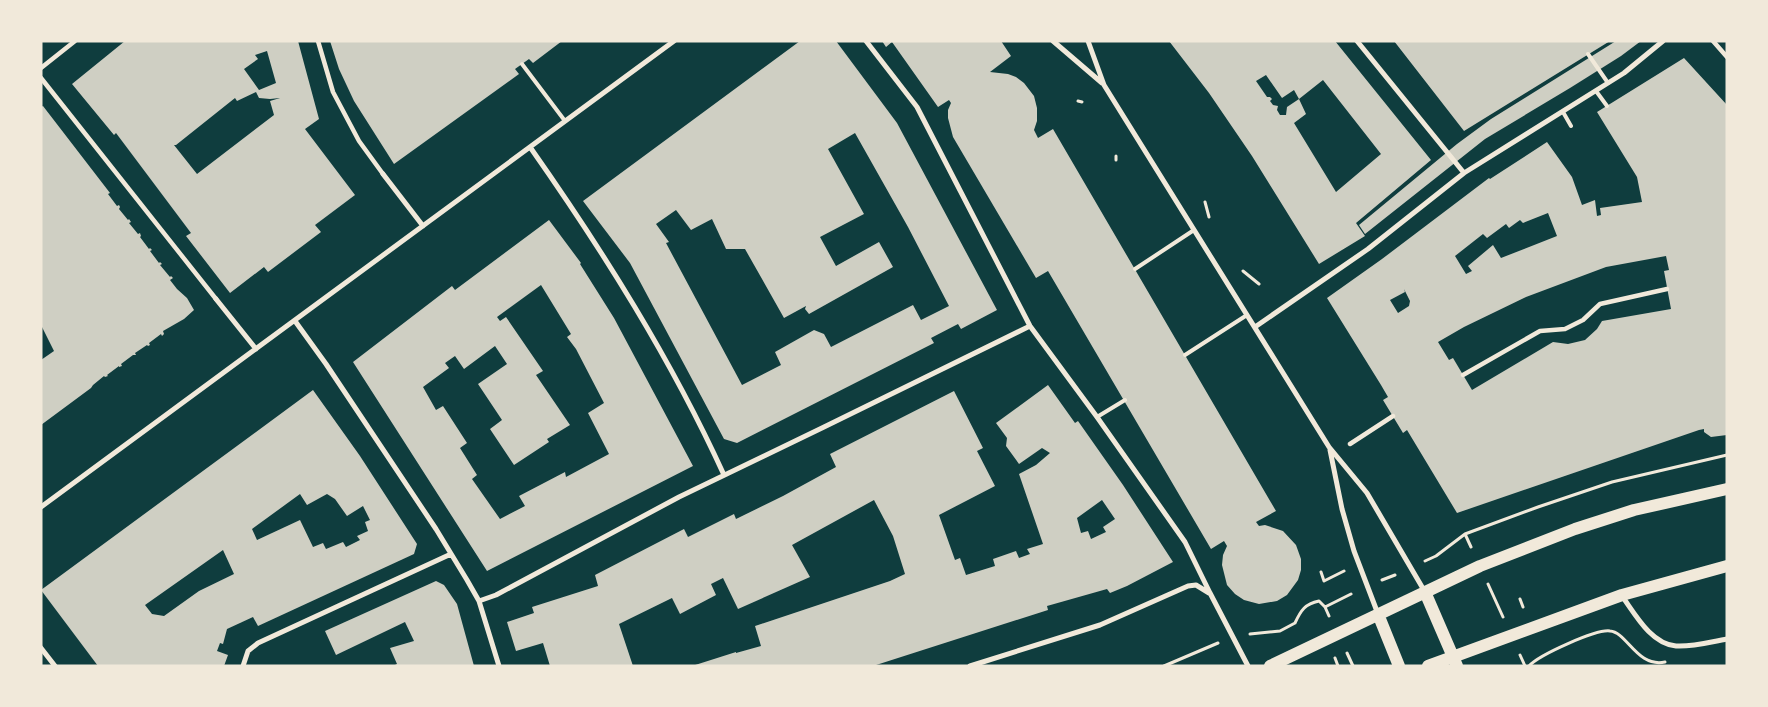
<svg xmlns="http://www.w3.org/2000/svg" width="1768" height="707" viewBox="0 0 1768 707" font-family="'Archivo Narrow',sans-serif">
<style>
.building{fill:#cfcfc3;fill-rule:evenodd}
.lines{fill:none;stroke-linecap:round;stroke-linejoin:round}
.path{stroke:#f1e9da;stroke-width:3}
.service{stroke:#f1e9da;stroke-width:4}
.pedestrian{stroke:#f1e9da;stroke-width:4.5}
.minor{stroke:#f1e9da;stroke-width:5}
.primary{stroke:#f1e9da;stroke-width:12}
</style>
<rect width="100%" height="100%" fill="#0f3d3e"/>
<path class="building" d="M125 41H298L319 119 305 129 355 195 315 225 321 232 268 272 264 267 230 293 186 236 191 233 116 133 114 135 72 84ZM267 51 276 83 259 90 244 69 258 59 255 55ZM256 92 259 98 270 99 280 98 270 101 274 115 197 174 174 145H176L235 98 237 101Z
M330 41H562L533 63 529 59 515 69 519 74 394 164 354 101 339 69Z
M800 41H836L897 123 997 310 961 329 958 324 931 338 934 343 737 443 724 439 630 263 583 201ZM855 133 908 227 949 306 921 320 913 305 831 347 824 334 814 330 775 352 781 365 742 385 666 243 669 242 656 224 676 210 691 230 712 219 726 249H745L784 318 806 306 805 309 809 314 893 267 879 242 836 266 820 237 864 214 828 149Z
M882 41H1001L1011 56 990 72 1008 74 1016 77 1024 83 1034 96 1037 108V121L1034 130 1038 138 1053 129 1276 511 1256 522 1259 526 1265 525 1283 531 1296 545 1301 559V570L1298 580 1287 595 1277 601 1259 604 1244 600 1235 594 1227 585 1222 565 1223 555 1227 546 1224 541 1211 549 1048 271 1036 278 953 137 948 118V110L951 103 949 100 938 107 892 42 886 47Z
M1169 41H1335L1431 160 1356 223 1365 236 1319 264 1252 156 1209 93ZM1266 75 1282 98 1294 90 1299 99 1323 80 1381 154 1336 192 1294 123 1306 114 1299 99 1287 107 1286 115H1280L1277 110 1278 106 1273 105 1270 101 1272 99 1270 97H1267L1256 81Z
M1394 41H1610L1464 131Z
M1616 41H1641L1621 56 1570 88 1485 139 1365 234 1359 225 1457 144 1491 119Z
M1684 58 1727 105V435L1711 437 1704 432V429L1699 430 1457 513 1407 430 1403 433 1383 400 1388 397 1381 385 1327 298 1382 259 1489 178 1490 179 1547 142 1572 177 1582 205 1595 200 1597 216 1601 215 1600 208 1642 202 1637 177 1597 112ZM1548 213 1557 236 1501 258 1493 245 1468 266 1472 271 1466 274 1455 256 1483 234 1487 238 1506 224 1509 228 1520 220 1523 223ZM1666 256 1669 270 1664 271 1671 309 1602 321 1597 329 1585 340 1568 344 1553 342 1472 390 1453 358 1449 360 1438 342 1464 327 1526 297 1606 267ZM1404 289 1410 301 1409 306 1398 313 1390 300 1405 292Z
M43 106 110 193 108 194 117 206 119 205 120 207 119 209 128 220 129 219 131 222 129 223 138 234 140 233 141 236 140 237 149 249 150 248 152 250 150 251 159 263 160 262 162 264 160 265 170 277 171 276 173 278 170 280 177 289 187 298 194 310 184 319 163 331 164 334 162 336 161 334 149 343 150 345 148 346 147 345 135 353 136 355H133L121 364 122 366 119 367V366L107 375 108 376 105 377 104 376 93 385 91 388 41 425V360L54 351 41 325V107Z
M549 220 581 263 580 264 614 318 693 466 487 571 353 362 452 286 455 290ZM541 285 571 334 567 337 576 349 604 403 588 413 609 454 566 477 565 472 519 496 525 506 500 519 472 479 477 475 460 448 467 443 443 406 436 410 423 387 449 368 445 363 455 356 464 369 495 346 507 364 478 384 502 420 490 429 514 465 549 442 547 439 570 425 536 375 543 371 506 317 500 321 497 317Z
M1048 385 1075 423 1078 421 1123 485 1173 562 1127 586 1110 593 1107 589 1047 606 1048 610 873 666H692L736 652V653L761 646 755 626 890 581 905 574 893 536 874 500 792 545 810 577 738 609 723 578 711 584 716 595 680 614 672 598 619 624 633 666H550L543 643 516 651 507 622 534 613 532 607 598 586 595 575 684 529 688 537 734 514 736 519 783 496 836 467 830 454 954 391 983 448 977 451 995 486 939 515 955 560 960 558 966 575 995 566 993 559 1016 551 1019 558 1030 554 1027 549 1043 544 1019 474 1036 465 1050 453 1042 448 1019 464 1006 446 1007 438 996 423ZM1102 500 1115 519 1103 527 1106 532 1091 539 1088 531 1081 533 1077 518Z
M313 390 360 456 417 544 414 554 258 626 253 617 227 629 223 644 220 643 217 651 228 655 224 666H98L41 590ZM300 494 307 505 327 494 335 499 347 516 363 506 370 520 365 522 368 531 357 536 360 540 346 547 343 542 326 549 323 543 313 547 300 520 257 540 252 529ZM223 550 234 574 199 591 164 616 152 614 145 605Z
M436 581 444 585 457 604 474 666H393L397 664 390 648 414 641 405 622 336 655 325 631Z"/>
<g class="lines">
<path class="path" d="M1078 101 1082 102
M1116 156V160
M1205 202 1209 217
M1243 271 1259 284
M1465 534 1471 547
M1425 561 1436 556 1465 534 1538 507 1612 482 1727 455
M1321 572 1324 581 1344 571
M1382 580 1395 575
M1488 584 1503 617
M1520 599 1523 607
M1325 607 1351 594
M1250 634 1280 631 1295 623C1301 610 1305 604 1319 601L1325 607 1329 616
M1347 653 1353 666
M1520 655 1525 666
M1335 658 1338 666
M1164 666 1218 643
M1529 666C1539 655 1596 629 1610 631 1627 632 1637 668 1665 662"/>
<path class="service" d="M1588 54 1608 83
M522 64 565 121
M1596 91 1607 106
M1563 112 1571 126
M1135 269 1194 230
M1185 355 1247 315
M1097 417 1125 400"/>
<path class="pedestrian" d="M318 41 333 92 359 141 383 174
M1713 41 1727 57
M41 68 75 41
M41 78 216 299
M1463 375 1540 331 1565 329 1583 320 1600 304 1667 289
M1350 444 1393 416"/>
<path class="minor" d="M866 41 917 107 1030 326 1097 417 1185 542 1210 593 1248 666
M1053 41 1102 83
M1088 41 1104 85 1329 447 1367 493 1425 592
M1357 41 1464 173
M530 147C603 251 671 359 724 475
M383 174 423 226
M216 299 256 349
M295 321 326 364 436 529 467 580 479 601 499 666
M1255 327 1368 249 1464 173 1624 73 1663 41
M1330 450 1342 509 1354 551 1378 614
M41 507 674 41
M1622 596C1635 614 1651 644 1676 646 1693 647 1710 642 1727 639
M479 601 496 595 679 497 824 427 1030 326
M41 648 55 666
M243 666 248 651 258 643 451 554
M970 666 1100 625 1188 586 1196 585 1209 593"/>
<path class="primary" d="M1425 592 1457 666
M1378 614 1399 666
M1270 666 1480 566 1575 529 1634 510 1727 489
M1428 666 1622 595 1727 566"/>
</g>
<rect width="1768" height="707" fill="none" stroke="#f1e9da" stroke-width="85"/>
</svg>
